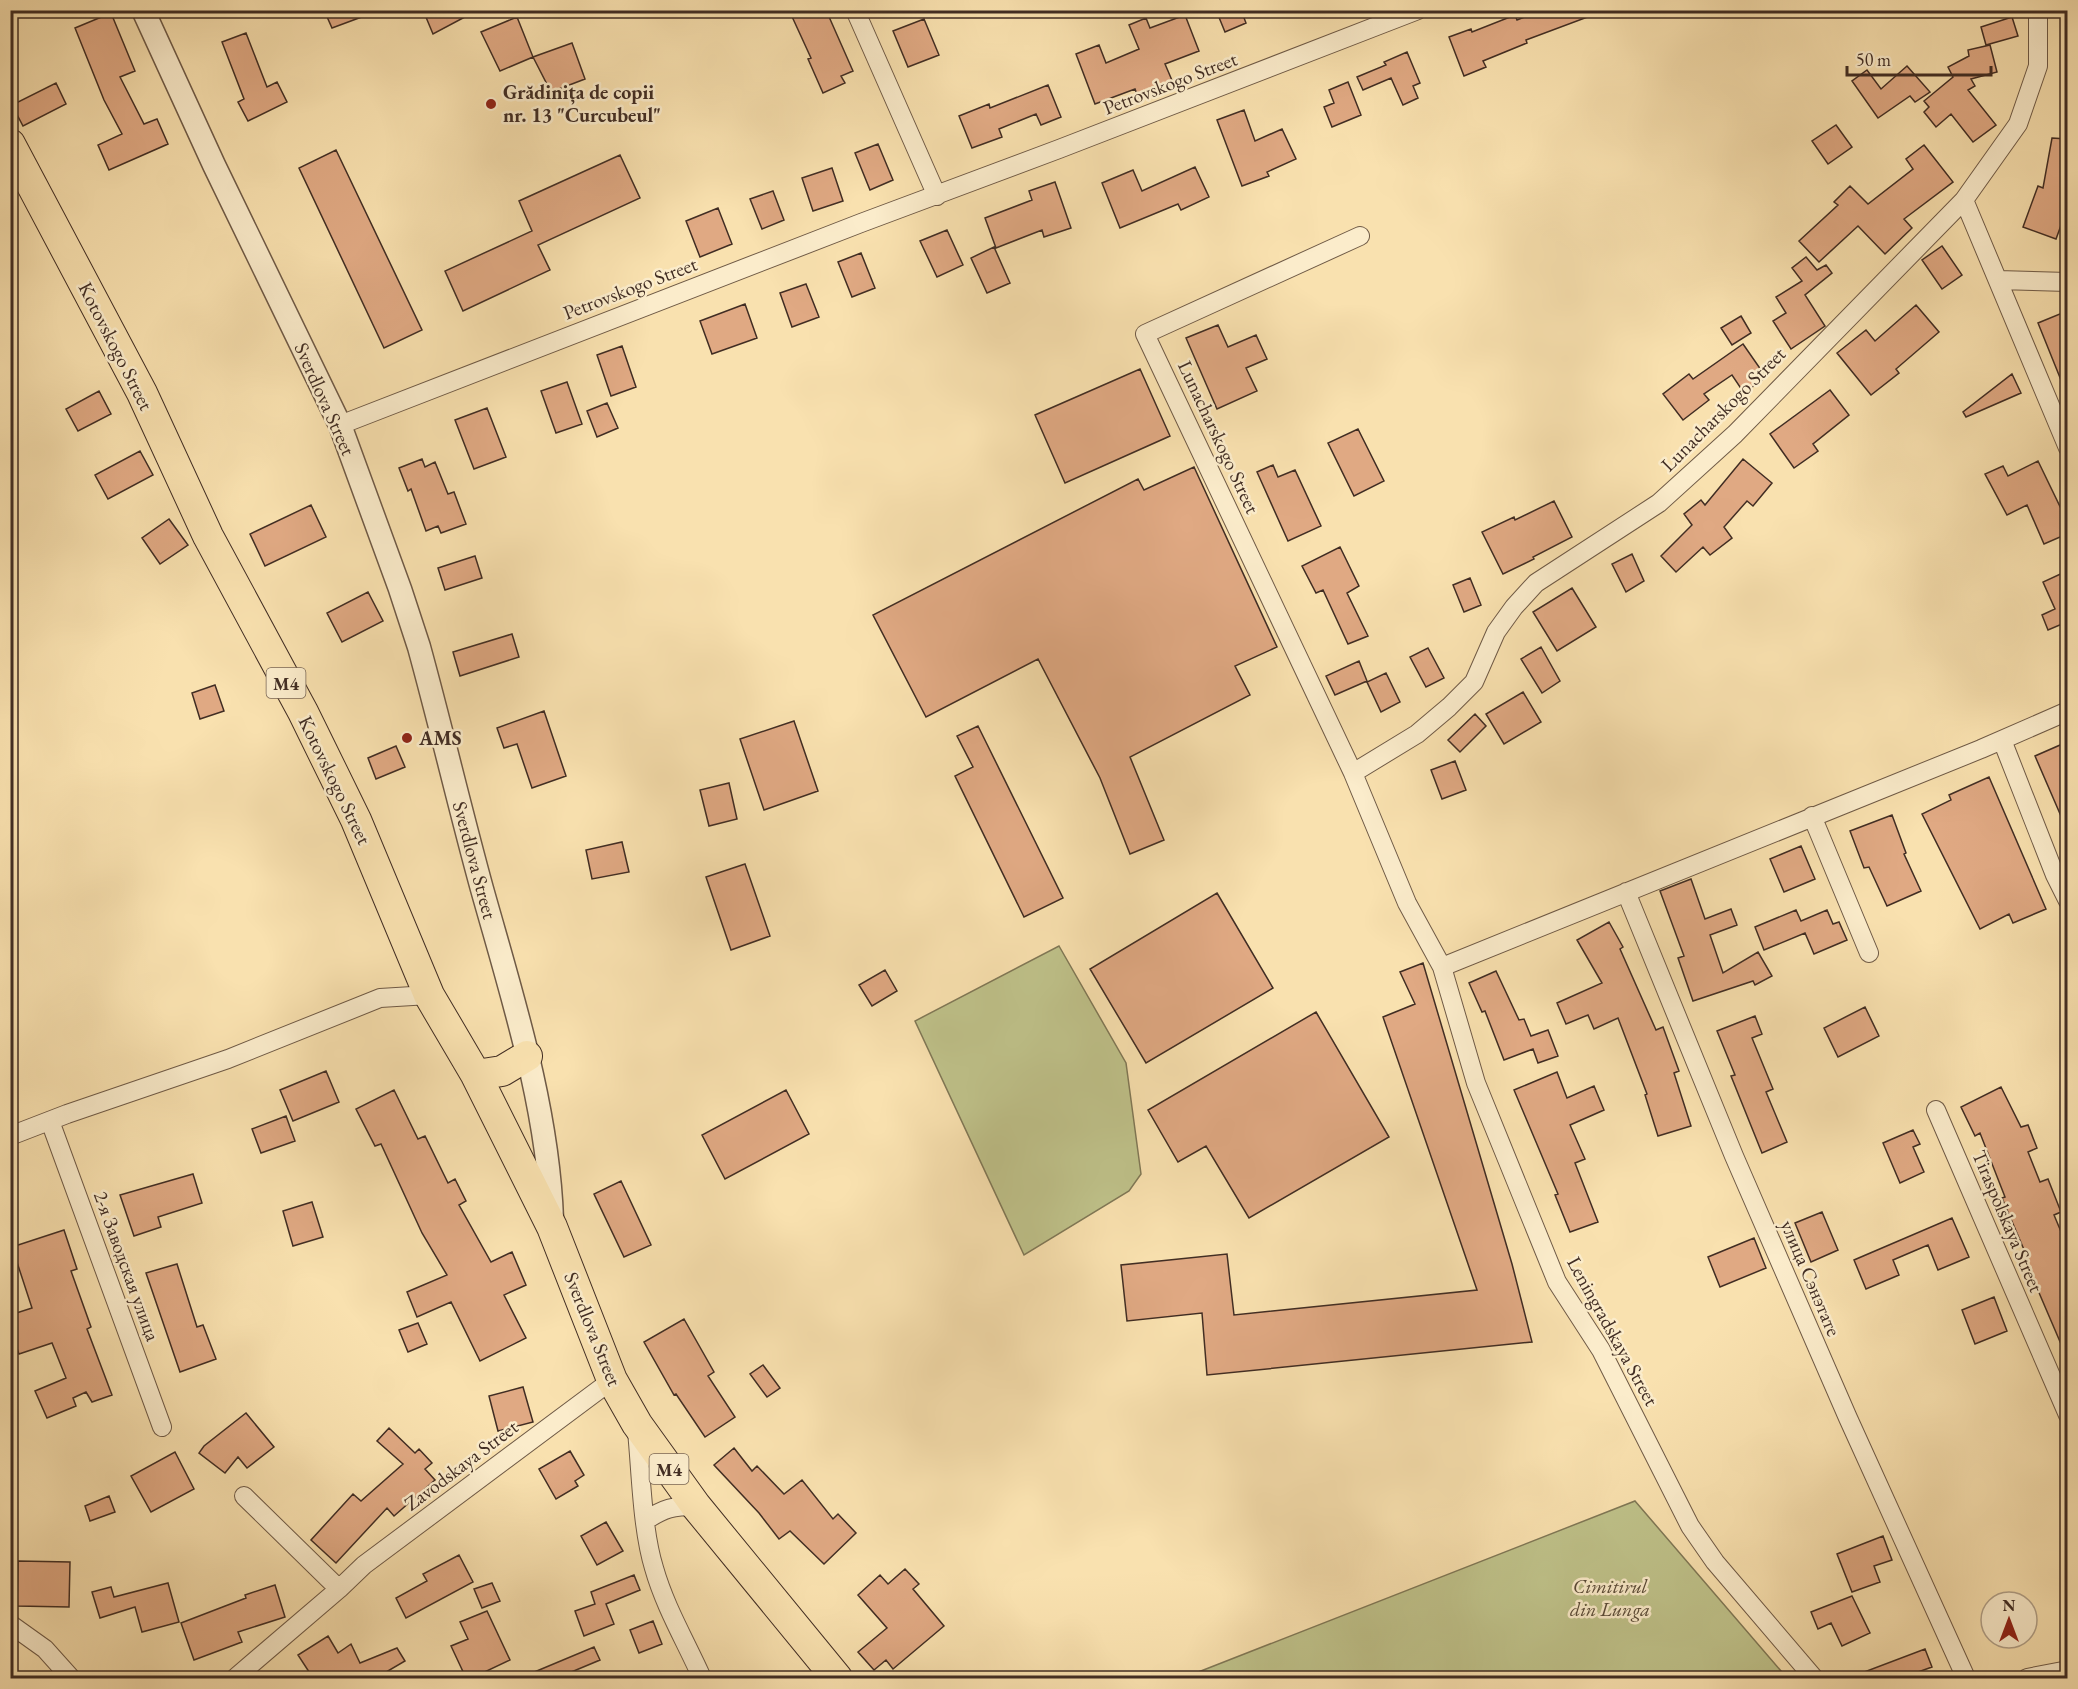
<svg xmlns="http://www.w3.org/2000/svg" width="2078" height="1689" viewBox="0 0 2078 1689" font-family="'EB Garamond',serif">
<style>
.green{fill:#bfc28a;stroke:#807856;stroke-width:1.5}
.building{fill:#e0a983;stroke:#412d23;stroke-width:1.5}
.lines{fill:none;stroke-linecap:round;stroke-linejoin:round}
.minor-casing{stroke:#6f5a46;stroke-width:20}
.tertiary-casing{stroke:#6f5a46;stroke-width:25}
.trunk-casing{stroke:#412d23;stroke-width:32}
.minor{stroke:#fbeccb;stroke-width:18}
.tertiary{stroke:#fbeccb;stroke-width:22}
.trunk{stroke:#f9e1af;stroke-width:30}
.poi-dot{fill:#8f2418;stroke:#fbeccb;stroke-width:2}
.labels{text-anchor:middle;dominant-baseline:central;stroke-width:5;stroke-linejoin:round;paint-order:stroke}
.shield{fill:#fbeccb;stroke:#796655;stroke-width:1.5}
.shield-label{font-size:18px;font-weight:bold;fill:#412d23}
.street-label{font-size:20px;fill:#412d23;stroke:#fbeccb}
.poi-label{font-size:20px;font-weight:bold;fill:#412d23;stroke:#fbeccb;text-anchor:start}
.park-label{font-size:20px;font-style:italic;fill:#5a4b38;stroke:#fbeccb}
</style>
<rect width="100%" height="100%" fill="#f9e1af"/>
<filter id="stains"><feTurbulence type="fractalNoise" baseFrequency=".00333" numOctaves="4"/><feColorMatrix values="0 0 0 0 .2 0 0 0 0 .09 0 0 0 0 .02 0 0 0 .5 -.17"/></filter>
<radialGradient id="worn" r=".72"><stop offset=".6" stop-color="#630" stop-opacity="0"/><stop offset="1" stop-color="#630" stop-opacity=".3"/></radialGradient>
<path class="green" d="M1059 946 1126 1063 1141 1174 1129 1191 1024 1255 915 1021Z
M1635 1501 1787 1678H1183Z"/>
<path class="building" d="M324 10H374L375 12 332 28Z
M423 10H478L433 34Z
M789 10H826L853 71 841 76 845 83 823 93 808 59 811 58Z
M1216 10H1241L1246 23 1225 32Z
M1542 10H1601V12L1526 40 1527 43 1483 61 1486 67 1464 76 1449 37 1471 29 1472 32 1515 15 1517 20Z
M111 13 135 71 120 77 144 124 157 119 168 144 109 170 98 145 122 134 104 100 75 28Z
M1185 15 1199 51 1165 64 1174 85 1139 100 1135 89 1095 104 1076 54 1099 45 1106 63 1139 49 1129 25 1146 18 1150 28Z
M517 17 533 57 500 71 481 32Z
M2012 17 2018 36 1986 45 1981 27Z
M924 19 939 55 908 67 893 31Z
M246 33 267 87 277 82 287 102 248 121 238 102 244 99 222 42Z
M572 43 585 79 551 92 533 57Z
M1990 45 1997 72 1971 79 1975 86 1968 90 1996 125 1973 142 1951 114 1936 127 1924 112 1929 107 1924 101 1953 77 1948 67 1969 56 1968 50Z
M1407 52 1420 83 1413 86 1418 98 1403 105 1391 78 1363 90 1357 77 1386 65 1384 62Z
M1907 66 1930 92 1915 102 1910 96 1878 118 1852 81 1867 70 1881 89Z
M1348 82 1361 115 1332 127 1324 107 1334 103 1329 90Z
M56 83 66 104 23 126 12 105Z
M1048 85 1061 117 1041 125 1036 114 999 129 1002 137 972 148 959 116 989 104 990 108Z
M1244 110 1255 141 1282 129 1296 159 1267 172 1269 176 1242 186 1217 120Z
M1836 125 1852 147 1828 164 1812 141Z
M2052 138 2067 139V209L2056 239 2023 227 2038 186 2043 188Z
M878 144 893 180 870 190 855 153Z
M1924 145 1953 182 1904 219 1912 228 1885 254 1858 226 1819 262 1799 241 1838 205 1834 202 1850 186 1868 204 1913 169 1906 159Z
M336 150 422 330 384 348 299 168Z
M620 155 640 198 538 245 550 270 463 311 445 271 532 231 519 201Z
M1195 167 1209 197 1181 210 1178 204 1120 228 1102 183 1133 170 1142 191Z
M832 168 843 201 813 211 802 178Z
M1055 182 1071 228 1044 237 1042 230 996 248 985 218 1032 200 1029 191Z
M773 191 784 220 762 229 750 199Z
M718 208 732 244 700 257 686 221Z
M947 230 963 265 937 277 920 241Z
M1942 246 1962 275 1942 289 1922 260Z
M994 247 1010 283 987 293 971 258Z
M861 253 875 288 852 297 838 262Z
M1806 257 1817 270 1826 265 1832 273 1805 295 1825 326 1791 349 1773 321 1786 313 1776 297 1802 281 1792 268Z
M806 284 819 317 792 327 780 293Z
M745 304 757 338 712 354 700 321Z
M1916 305 1939 332 1896 369 1899 373 1871 395 1837 353 1866 330 1875 341Z
M2067 311V395L2038 323Z
M1741 316 1751 333 1732 345 1721 328Z
M1218 325 1228 347 1256 335 1267 359 1246 368 1257 391 1217 409 1186 338Z
M1743 344 1766 377 1744 393 1732 375 1704 394 1709 400 1683 420 1663 394 1689 374 1693 379Z
M622 346 636 387 611 396 597 355Z
M1140 369 1170 436 1065 483 1035 415Z
M2012 374 2021 393 1966 417 1963 412Z
M567 382 582 424 556 433 541 391Z
M1830 390 1849 415 1813 444 1818 451 1794 468 1770 434Z
M99 391 111 414 78 431 66 409Z
M607 403 618 428 597 437 587 411Z
M487 408 506 457 474 469 455 420Z
M1358 429 1384 481 1354 496 1328 443Z
M140 451 153 475 108 499 95 475Z
M422 459 425 467 435 462 448 494 454 492 466 524 441 533 438 526 426 531 411 489 408 491 399 468Z
M1743 459 1772 483 1753 506 1747 501 1724 527 1732 538 1710 555 1703 547 1676 572 1661 556 1692 525 1684 514 1701 500 1705 505Z
M2038 461 2067 521V534L2044 544 2027 505 2007 515 1985 474 2003 466 2008 476Z
M1273 465 1278 477 1295 470 1321 526 1288 541 1257 472Z
M1194 467 1277 647 1235 666 1250 695 1130 757 1164 840 1130 854 1100 778 1038 659 926 717 873 615 1138 479 1144 490Z
M1554 501 1572 537 1533 557 1534 559 1503 574 1482 532 1514 517 1515 520Z
M311 505 326 537 265 566 250 534Z
M169 519 188 545 160 564 142 538Z
M1340 547 1359 586 1347 593 1368 636 1348 644 1323 590 1316 593 1302 566Z
M1632 554 1644 581 1626 592 1612 564Z
M475 556 482 578 445 590 438 568Z
M2067 571V636L2062 624 2048 630 2042 615 2055 609 2043 582Z
M1470 578 1481 605 1464 612 1453 585Z
M1572 588 1596 627 1557 651 1533 612Z
M368 592 383 621 342 642 327 613Z
M512 634 519 657 460 676 453 652Z
M1541 647 1560 681 1542 693 1521 659Z
M1428 648 1444 678 1426 687 1410 657Z
M1359 661 1367 681 1335 695 1326 676Z
M1386 673 1400 702 1381 712 1367 682Z
M215 685 224 711 200 719 192 693Z
M1523 692 1541 722 1504 744 1486 714Z
M544 711 566 776 532 788 517 744 504 748 497 728Z
M1475 714 1486 726 1460 752 1448 740Z
M794 721 818 791 764 810 740 739Z
M978 726 1063 898 1024 917 955 776 973 767 957 736Z
M2067 742V830L2035 756Z
M396 746 405 767 376 779 368 758Z
M1455 761 1466 790 1442 799 1431 770Z
M1989 777 2046 909 2013 923 2009 914 1980 929 1922 814 1951 800 1949 795Z
M729 783 737 819 709 826 700 790Z
M1892 815 1906 853 1904 854 1921 891 1887 906 1869 867 1864 868 1850 831Z
M622 842 629 872 592 879 586 850Z
M1801 846 1815 879 1784 892 1770 859Z
M745 864 770 936 731 950 706 877Z
M1691 879 1705 919 1731 909 1737 925 1710 935 1723 973 1758 952 1772 976 1755 985 1753 981 1693 1001 1678 958 1684 956 1660 891Z
M1217 893 1273 988 1146 1063 1090 969Z
M1796 910 1801 921 1827 910 1833 924 1839 922 1847 940 1814 954 1805 933 1764 950 1755 927Z
M1609 922 1623 947 1620 949 1656 1030 1663 1027 1679 1071 1674 1073 1691 1126 1658 1136 1645 1095 1647 1094 1618 1018 1594 1029 1588 1015 1566 1024 1557 1003 1602 983 1577 940Z
M1423 963 1512 1264 1532 1342 1207 1375 1202 1313 1127 1321 1121 1265 1227 1254 1234 1315 1477 1290 1383 1017 1415 1004 1400 972Z
M885 970 897 991 872 1006 859 985Z
M1496 971 1519 1020 1524 1019 1531 1036 1548 1030 1558 1056 1538 1063 1533 1049 1504 1060 1485 1011 1482 1012 1469 983Z
M1865 1007 1879 1036 1838 1057 1824 1028Z
M1316 1012 1389 1137 1249 1218 1206 1146 1178 1162 1148 1110Z
M1755 1016 1762 1034 1752 1038 1773 1089 1766 1092 1787 1142 1762 1153 1731 1076 1735 1075 1717 1031Z
M326 1071 339 1102 293 1121 280 1090Z
M1557 1072 1567 1098 1594 1086 1604 1110 1570 1125 1585 1159 1575 1163 1598 1222 1570 1232 1555 1195 1558 1194 1514 1090Z
M2001 1087 2021 1127 2028 1125 2037 1148 2028 1152 2040 1182 2048 1179 2061 1212 2054 1215 2067 1246V1358L2022 1253 2025 1252 2002 1198 2005 1197 1980 1133 1975 1136 1961 1107Z
M394 1090 418 1139 425 1136 448 1183 455 1179 466 1201 459 1205 491 1262 512 1252 526 1285 504 1295 526 1338 480 1361 451 1302 417 1317 407 1292 447 1275 422 1233 381 1144 375 1146 356 1109Z
M786 1090 809 1134 725 1179 702 1135Z
M286 1116 295 1141 261 1153 252 1129Z
M1913 1130 1920 1144 1913 1147 1924 1172 1900 1183 1883 1143Z
M193 1174 202 1203 158 1217 161 1227 134 1236 120 1195Z
M621 1181 651 1245 624 1257 594 1194Z
M312 1202 323 1237 293 1246 283 1211Z
M1822 1212 1838 1250 1811 1262 1795 1223Z
M1952 1218 1969 1257 1938 1270 1928 1245 1893 1260 1899 1275 1866 1289 1854 1260Z
M64 1230 77 1269 71 1271 91 1327 87 1329 112 1395 92 1402 86 1392 73 1398 76 1406 47 1418 35 1391 66 1378 52 1343 19 1354 10 1329V1315L32 1308 12 1247Z
M1754 1238 1766 1268 1720 1287 1708 1257Z
M177 1264 197 1327 203 1325 216 1359 180 1372 146 1273Z
M1994 1297 2007 1331 1975 1344 1962 1310Z
M684 1319 714 1372 708 1376 735 1417 705 1437 676 1394 674 1395 644 1342Z
M418 1323 427 1344 408 1352 399 1330Z
M763 1365 780 1388 767 1397 750 1374Z
M523 1387 533 1422 498 1431 489 1396Z
M246 1413 274 1447 247 1468 238 1457 225 1473 199 1453 204 1446Z
M389 1428 415 1453 419 1449 432 1463 425 1469 435 1480 394 1516 387 1508 336 1563 311 1540 353 1494 361 1501 403 1464 377 1441Z
M734 1448 752 1471 757 1466 784 1494 802 1480 833 1519 838 1514 856 1533 824 1564 790 1531 779 1539 759 1513 714 1465Z
M570 1451 584 1475 575 1481 578 1486 556 1499 539 1469Z
M175 1452 194 1489 151 1512 131 1476Z
M109 1496 115 1512 90 1521 85 1506Z
M606 1522 623 1551 597 1565 581 1536Z
M1883 1536 1892 1560 1874 1566 1880 1582 1852 1592 1837 1554Z
M459 1555 473 1582 406 1618 396 1598 427 1581 423 1574Z
M18 1561 70 1562 69 1607 17 1606Z
M905 1569 919 1584 913 1589 944 1626 893 1669 886 1660 874 1670 858 1652 887 1628 858 1595 880 1575 888 1584Z
M634 1575 640 1590 606 1604 614 1624 584 1636 575 1611 595 1604 591 1592Z
M168 1583 179 1622 142 1632 135 1607 100 1618 92 1592 111 1587 114 1597Z
M492 1583 500 1601 482 1608 474 1589Z
M275 1585 285 1617 238 1632 242 1642 194 1660 181 1623 246 1598 245 1595Z
M1852 1596 1870 1633 1842 1646 1831 1623 1818 1629 1811 1612Z
M487 1611 510 1660 472 1678H466L451 1646 468 1639 460 1622Z
M653 1621 662 1644 639 1653 630 1630Z
M328 1636 338 1653 351 1644 360 1663 397 1648 405 1661 376 1678H313L298 1655Z
M594 1647 600 1660 557 1678H520Z
M1925 1649 1932 1667 1918 1672 1920 1678H1851V1677Z"/>
<g class="lines">
<g class="minor-casing">
<path id="minor" d="M855 10 937 196
M1964 200 2068 448
M1360 236 1145 334 1353 773 1407 903 1442 967 1476 1083 1557 1282 1601 1350 1690 1526 1715 1562 1814 1678
M1998 280 2068 282
M340 425 861 223 1059 149 1418 10
M2002 740 2055 875 2068 901
M1353 773 1417 734 1449 707 1474 682 1496 632 1514 607 1536 583 1659 503 1735 434 1964 200 2018 124 2038 66V10
M1812 816 1869 953
M1626 892 1734 1156 1848 1418 1966 1678
M1442 967 1981 749 2068 711
M1936 1110 2068 1415
M50 1121 162 1427
M10 1136 67 1114 228 1059 380 998 429 995
M637 1431C641 1472 642 1529 654 1568 665 1607 686 1642 702 1678
M244 1496 339 1589
M645 1521C664 1508 673 1506 696 1506
M10 1624 45 1649 71 1678
M235 1678 339 1589 364 1565 612 1380
M2027 1678 2068 1670"/>
</g>
<g class="tertiary-casing">
<path id="tertiary" d="M143 10 214 165 340 425 400 589 419 647C441 727 460 809 482 889 512 996 548 1107 552 1219"/>
</g>
<g class="trunk-casing">
<path id="trunk" d="M10 144 142 393 208 536 303 712 356 820 429 995 476 1075 552 1227 612 1380 637 1424 696 1506 837 1678
M476 1075 502 1071 527 1056"/>
</g>
<use href="#minor" class="minor"/>
<use href="#tertiary" class="tertiary"/>
<use href="#trunk" class="trunk"/>
</g>
<g class="poi-dot">
<circle cx="491" cy="104" r="6"/>
<circle cx="407" cy="738" r="6"/>
</g>
<g class="labels">
<g class="shield">
<rect x="266.5" y="668" width="39" height="30" rx="4.5"/>
<rect x="649.5" y="1454" width="39" height="30" rx="4.5"/>
</g>
<g class="shield-label">
<text x="286" y="683">M4</text>
<text x="669" y="1469">M4</text>
</g>
<g class="street-label">
<text transform="translate(1170 83) rotate(-21)">Petrovskogo Street</text>
<text transform="translate(630 288) rotate(-21)">Petrovskogo Street</text>
<text transform="translate(116 346) rotate(63)">Kotovskogo Street</text>
<text transform="translate(325 399) rotate(66)">Sverdlova Street</text>
<text transform="translate(1723 409) rotate(-45)">Lunacharskogo Street</text>
<text transform="translate(1219 437) rotate(65)">Lunacharskogo Street</text>
<text transform="translate(335 780) rotate(64)">Kotovskogo Street</text>
<text transform="translate(475 860) rotate(75)">Sverdlova Street</text>
<text transform="translate(2008 1221) rotate(67)">Tiraspolskaya Street</text>
<text transform="translate(127 1266) rotate(70)">2-я Заводская улица</text>
<text transform="translate(1811 1278) rotate(67)">улица Сэнэтате</text>
<text transform="translate(593 1329) rotate(68)">Sverdlova Street</text>
<text transform="translate(1613 1331) rotate(61)">Leningradskaya Street</text>
<text transform="translate(461 1465) rotate(-37)">Zavodskaya Street</text>
</g>
<g class="poi-label">
<text x="503" y="92">Grădinița de copii<tspan x="503" dy="23">nr. 13 "Curcubeul"</tspan></text>
<text x="419" y="738">AMS</text>
</g>
<g class="park-label">
<text x="1610" y="1586">Cimitirul<tspan x="1610" dy="23">din Lunga</tspan></text>
</g>
</g>
<rect width="2078" height="1689" fill="none" stroke="#f9e1af" stroke-width="36"/>
<rect x="12" y="12" width="2054" height="1665" fill="none" stroke="#412d23" stroke-width="3"/>
<rect x="18" y="18" width="2042" height="1653" fill="none" stroke="#412d23" stroke-width="1.5"/>
<g transform="translate(2009 1620)"><circle r="28" fill="#fbeccb" stroke="#b1a088" stroke-width="1.5"/>
<path d="M0-4.5L10 22L0 15L-10 22Z" fill="#8f2418"/>
<text y="-9" font-size="16" font-weight="bold" text-anchor="middle" fill="#412d23">N</text>
</g>
<path d="M1847 66v9h144v-9" fill="none" stroke="#412d23" stroke-width="3"/>
<text x="1856" y="66" font-size="18" fill="#412d23" stroke="#fbeccb" stroke-width="4.5" paint-order="stroke">50 m</text>
<rect width="100%" height="100%" filter="url(#stains)"/>
<rect width="100%" height="100%" fill="url(#worn)"/>
</svg>
